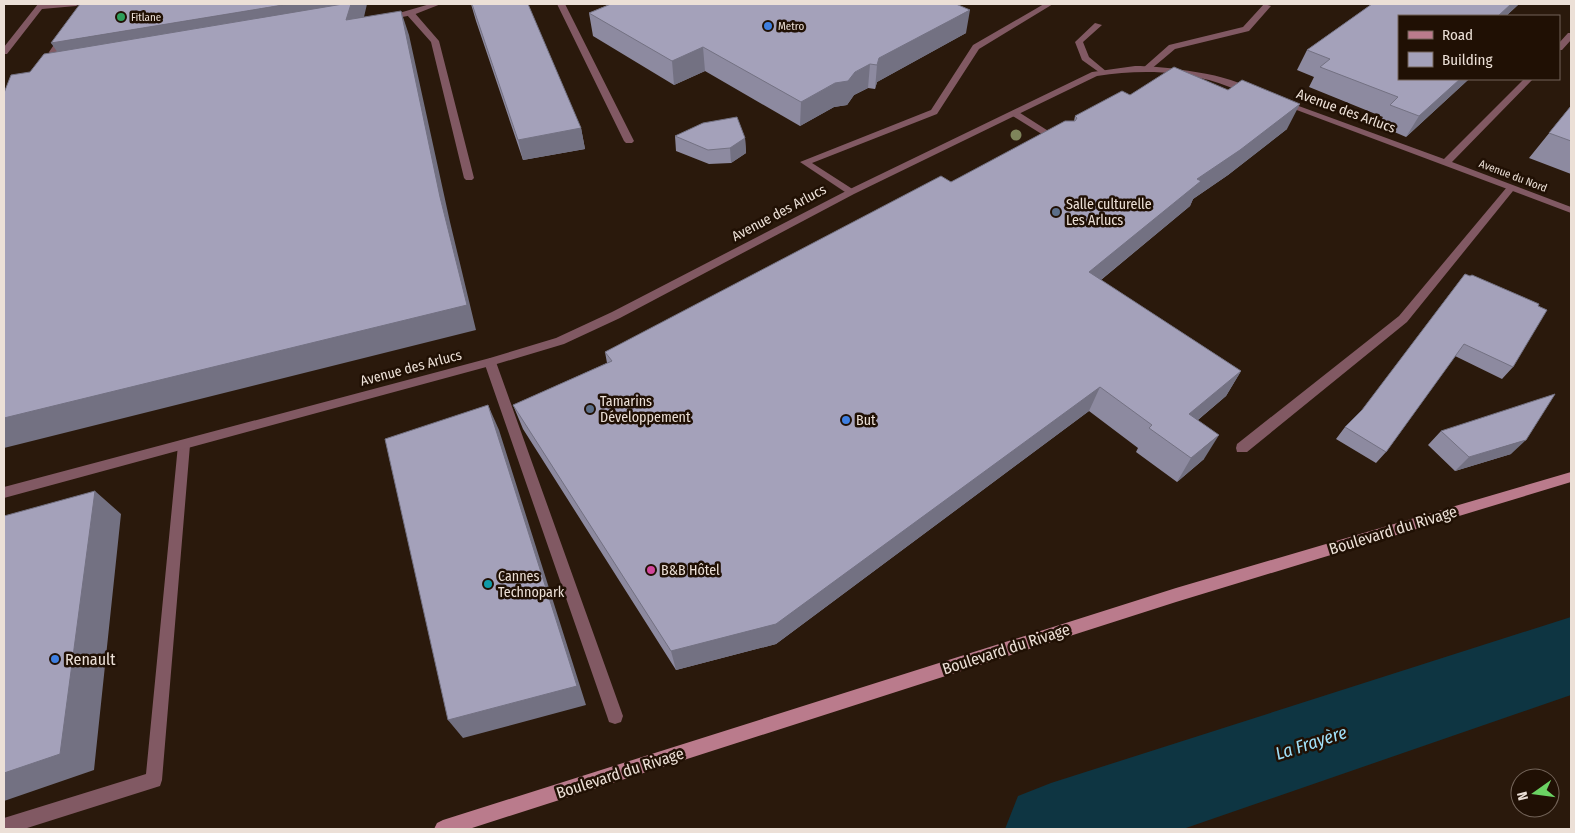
<svg xmlns="http://www.w3.org/2000/svg" width="1575" height="833" viewBox="0 0 1575 833" font-family="'Fira Sans Condensed',sans-serif">
<style>
.lines{fill:none;stroke-linecap:round;stroke-linejoin:round}
.river{fill:#0e3542;fill-rule:evenodd}
.service{fill:#815963;fill-rule:evenodd}
.minor{fill:#815963;fill-rule:evenodd}
.secondary{fill:#ba7b8c;fill-rule:evenodd}
.tree{fill:#7f855b}
.wall{fill:#8d8aa0}
.shaded-wall{fill:#737182}
.building{fill:#a4a1ba;stroke:#737182}
.leisure-dot{fill:#2e9e5b;stroke:#201004;stroke-width:2}
.shop-dot{fill:#3f7fe0;stroke:#201004;stroke-width:2}
.service-dot{fill:#5c6f8a;stroke:#201004;stroke-width:2}
.hotel-dot{fill:#d1479c;stroke:#201004;stroke-width:2}
.culture-dot{fill:#0f9aa8;stroke:#201004;stroke-width:2}
.labels{text-anchor:middle;dominant-baseline:central;stroke-width:5;stroke-linejoin:round;paint-order:stroke}
.far-poi-label{font-size:11px;fill:#ece0d7;stroke:#201004;text-anchor:start}
.far-street-label{font-size:11px;fill:#ece0d7;stroke:#201004}
.street-label{font-size:14px;fill:#ece0d7;stroke:#201004}
.poi-label{font-size:14px;fill:#ece0d7;stroke:#201004;text-anchor:start}
.near-street-label{font-size:16px;fill:#ece0d7;stroke:#201004}
.near-poi-label{font-size:16px;fill:#ece0d7;stroke:#201004;text-anchor:start}
.near-water-label{font-size:18px;font-style:italic;fill:#a0e0f9;stroke:#201004}
</style>
<rect width="100%" height="100%" fill="#2a190c"/>
<g class="lines">
<path class="river" d="M1571 617V695L1183 829H1005L1018 796 1051 783Z"/>
<path class="service" d="M38 4H80L76 6 42 9 7 54H4V47Z
M557 4H565L634 141 632 143H626L624 141Z
M1044 4H1053L979 49 937 114 812 163 854 190V194H848L800 162 931 110 973 45Z
M1264 4 1271 6 1249 31 1175 49 1150 70 1143 68 1169 45 1243 27Z
M407 11H413L439 41 474 178 472 180H466L464 178 431 42 407 15Z
M1095 23 1102 25 1083 42 1089 57 1107 72 1103 75 1082 60 1075 42Z
M62 33 69 35 56 54H50L49 52Z
M1014 110 1017 111 1064 141 1062 143H1056L1011 115 1010 113Z
M1510 186 1515 189 1513 191 1407 322 1247 452H1237L1236 448 1237 444 1399 316 1507 187Z
M490 358 496 362 623 716 621 722 615 724 609 722 607 716 484 362Z
M184 440 189 441 190 445 162 780 160 786 24 829H4V818L146 774 178 445 179 441Z"/>
<path class="minor" d="M430 4H441L413 15 386 20 382 18Z
M1568 33H1571V40L1562 50H1559V43Z
M1135 66C1162 66 1234 74 1254 91L1250 94C1236 90 1223 84 1209 80 1172 70 1135 70 1097 76L854 194 620 318 564 344 490 366 4 498V487L490 358 556 338 612 312 848 190 1092 72Z
M1524 79H1533L1452 162 1571 207V213L1278 103 1285 101 1444 159Z"/>
<path class="secondary" d="M1571 472V482L1176 602 469 829H434L437 823 443 820 1176 588Z"/>
</g>
<circle class="tree" cx="1016" cy="135" r="5.5"/>
<path class="wall" d="M471 4 581 128 585 149 523 160 476 21Z
M605 4H956L966 33 877 82 875 89 868 88 854 95 847 105 834 107 800 126 705 71 674 85 593 36 589 13 608 5Z
M1372 4H1519L1506 16 1399 79H1469L1406 137 1378 125 1383 117 1309 87 1314 77 1297 70 1307 50Z
M1130 95 1287 129 1228 175 1193 199 1190 206 1101 280 1241 371 1226 396 1198 420 1204 459 1177 482 1136 452 1138 448 1089 411 776 644 676 670 523 429 513 405 607 363 605 352 951 182 1074 121 1075 116Z
M1571 106V174L1529 158Z
M675 136 745 138 746 153 731 163 709 164 676 151Z
M1465 274 1513 367 1502 379 1455 356 1386 452 1376 463 1336 439 1345 427 1360 413Z
M1441 431 1511 454 1455 471 1428 445Z"/>
<path class="shaded-wall" d="M289 4H367L364 17 358 18 361 25 68 67 51 43Z
M1511 4H1519L1506 16H1498Z
M970 10 966 33 877 82 875 89 877 65 879 58Z
M401 11 409 35 450 222 476 330 4 448V418Z
M703 47 705 71 674 85 672 61Z
M870 64 868 88 854 95 847 105 834 107 800 126 801 102Z
M1460 79H1469L1406 137 1419 116Z
M1300 104 1287 129 1228 175 1193 199 1190 206 1080 297 1089 272 1197 179Z
M581 128 585 149 523 160 518 140Z
M745 138 746 153 731 163 730 148Z
M1241 371 1226 396 1176 438 1189 414Z
M1100 387 1089 411 776 644 676 670 671 651Z
M488 405 499 430 586 705 463 738 448 720Z
M1219 435 1204 459 1177 482 1191 458Z
M1526 440 1511 454 1455 471 1469 457Z
M95 491 121 514 94 770 4 801V773Z"/>
<path class="building" d="M80 4H289L51 43Z
M343 4H351L346 20 401 11 440 197 467 305 4 418V93L11 75 30 72 44 54Z
M472 4H528L581 128 518 140Z
M611 4H956L970 10 879 58 877 65 870 64 855 72 848 81 835 83 801 102 703 47 672 61 589 13Z
M1372 4H1511L1498 16H1399V79H1460L1419 116 1390 105 1398 97 1320 67 1330 59 1307 50Z
M1174 67 1228 90 1242 80 1300 104 1240 150 1197 179 1201 181 1089 272 1241 371 1189 414 1219 435 1191 458 1149 428 1152 425 1100 387 776 624 671 651 513 405 612 361 605 352 941 176 951 182 1065 121H1075L1077 118 1075 116 1122 91 1130 95Z
M1571 106V141L1549 133Z
M737 117 745 138 730 148 708 150 675 136 703 123Z
M1465 274 1470 276 1472 275 1539 304 1538 306 1547 310 1513 367 1464 344 1386 452 1345 427 1362 410Z
M1555 394 1526 440 1469 457 1441 431Z
M488 405 577 686 448 720 385 439Z
M95 491 60 754 4 773V516Z"/>
<circle class="leisure-dot" cx="121" cy="17" r="5"/>
<g class="shop-dot">
<circle cx="768" cy="26" r="5"/>
<circle cx="846" cy="420" r="5"/>
<circle cx="55" cy="659" r="5"/>
</g>
<g class="service-dot">
<circle cx="1056" cy="212" r="5"/>
<circle cx="590" cy="409" r="5"/>
</g>
<circle class="hotel-dot" cx="651" cy="570" r="5"/>
<circle class="culture-dot" cx="488" cy="584" r="5"/>
<g class="labels">
<g class="far-poi-label">
<text x="131" y="17">Fitlane</text>
<text x="778" y="26">Metro</text>
</g>
<g class="far-street-label">
<text transform="translate(1513 176) rotate(21)">Avenue du Nord</text>
</g>
<g class="street-label">
<text transform="translate(1346 111) rotate(20)">Avenue des Arlucs</text>
<text transform="translate(779 213) rotate(-28)">Avenue des Arlucs</text>
<text transform="translate(411 368) rotate(-15)">Avenue des Arlucs</text>
</g>
<g class="poi-label">
<text x="1066" y="204">Salle culturelle<tspan x="1066" dy="16">Les Arlucs</tspan></text>
<text x="600" y="401">Tamarins<tspan x="600" dy="16">Développement</tspan></text>
<text x="856" y="420">But</text>
<text x="661" y="570">B&amp;B Hôtel</text>
<text x="498" y="576">Cannes<tspan x="498" dy="16">Technopark</tspan></text>
</g>
<g class="near-street-label">
<text transform="translate(1393 530) rotate(-17)">Boulevard du Rivage</text>
<text transform="translate(1006 649) rotate(-18)">Boulevard du Rivage</text>
<text transform="translate(620 773) rotate(-18)">Boulevard du Rivage</text>
</g>
<g class="near-poi-label">
<text x="65" y="659">Renault</text>
</g>
<g class="near-water-label">
<text transform="translate(1311 743) rotate(-18)">La Frayère</text>
</g>
</g>
<rect width="1575" height="833" fill="none" stroke="#ece0d7" stroke-width="10"/>
<rect x="1398" y="15" width="162" height="65" fill="#201004" stroke="#726358"/>
<rect x="1408" y="31" width="25" height="8" fill="#ba7b8c" stroke="#726358"/>
<text x="1442" y="40" font-size="15" fill="#ece0d7">Road</text>
<rect x="1408" y="52" width="25" height="15" fill="#a4a1ba" stroke="#726358"/>
<text x="1442" y="65" font-size="15" fill="#ece0d7">Building</text>
<g transform="translate(1535 793) rotate(256)"><circle r="24" fill="#201004" stroke="#726358"/>
<path d="M0-4L9 19L0 12L-9 19Z" fill="#6bd363"/>
<text y="-8" font-size="14" font-weight="bold" text-anchor="middle" fill="#ece0d7">N</text>
</g>
</svg>
